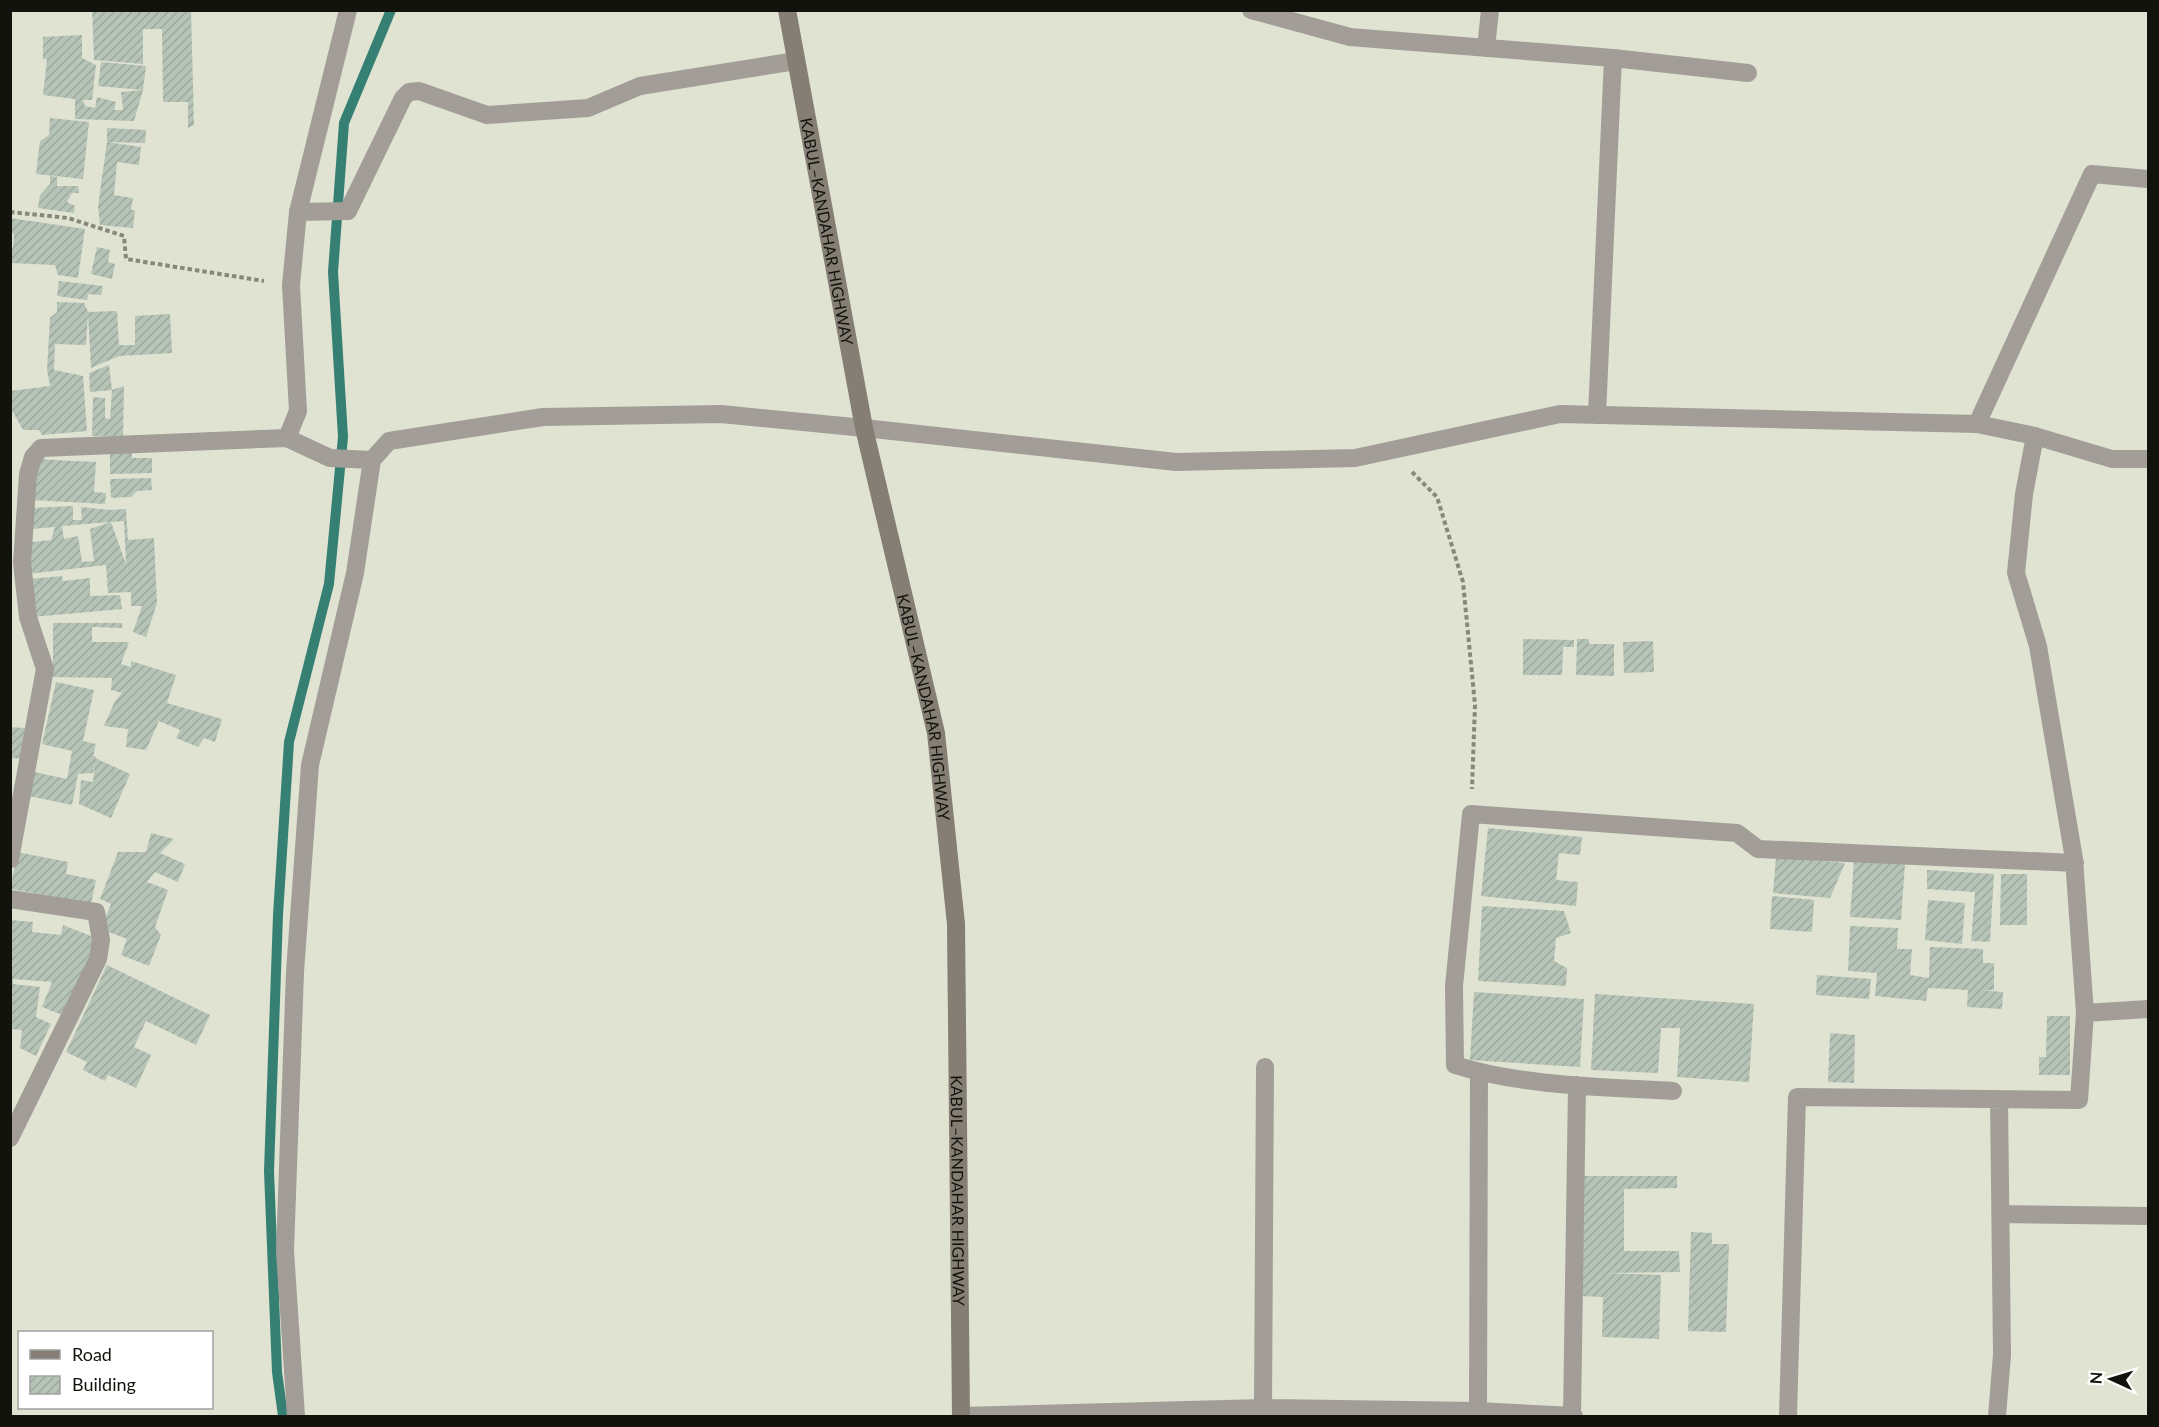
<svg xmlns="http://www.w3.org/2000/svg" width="2159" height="1427" viewBox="0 0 2159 1427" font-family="Lato,sans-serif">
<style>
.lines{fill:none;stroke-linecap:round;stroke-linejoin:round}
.stream{stroke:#368073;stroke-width:10}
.building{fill:url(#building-hatch);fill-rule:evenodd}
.path{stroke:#86887b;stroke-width:4;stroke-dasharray:4.5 3;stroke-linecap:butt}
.service{stroke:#a29e97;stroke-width:18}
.minor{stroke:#a29e97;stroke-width:18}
.secondary{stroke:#847e74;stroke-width:18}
.labels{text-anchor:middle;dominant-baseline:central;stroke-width:4.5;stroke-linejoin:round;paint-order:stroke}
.street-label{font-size:16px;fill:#13130d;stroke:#fff}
</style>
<defs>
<pattern id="building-hatch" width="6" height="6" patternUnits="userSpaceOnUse" patternTransform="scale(1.5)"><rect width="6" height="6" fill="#b6c4b7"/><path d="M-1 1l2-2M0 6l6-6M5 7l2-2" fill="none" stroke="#9ca89c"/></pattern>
</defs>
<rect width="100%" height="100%" fill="#e0e3d1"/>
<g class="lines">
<path class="stream" d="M283 1416 277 1372 269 1171 278 915 289 742 329 584 343 437 333 272 344 123 391 10"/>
</g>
<path class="building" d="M92 10H191L194 125 188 128V102H163L162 29H143V64L94 60Z
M82 35V58L96 65 92 100H83L85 106 95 108 97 97 116 102 114 110H123L121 92 143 90 134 121 75 119V99L43 95 47 59H43V37Z
M101 62 146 66 143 90 98 86Z
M50 118 89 122 83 179 36 174 40 141 49 135Z
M107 128 146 130 145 143 107 142Z
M107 142 141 147 139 165 117 162 114 195 133 198 131 210H135L133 228 100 225 98 206Z
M50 176 57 177V186H78L79 193H72L67 202 75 206 74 213 38 208 40 195 50 184Z
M10 218 85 229 78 278 58 275 55 265 10 263V248H13L14 234 10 233Z
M97 247 110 250 108 262 115 264 112 279 91 274Z
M59 281 103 286 101 295 88 294 87 300 57 296Z
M57 302 84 303 88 312 117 311 119 345H135V316L170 314 172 353 119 356 91 368 88 314 86 345 55 344 54 370 83 376 87 431 42 435 39 430H23L10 407V391L50 386 47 370 50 318 57 312Z
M109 365 112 390 90 392 89 373Z
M124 386 123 436H92L93 397 105 398V418L110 419 112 390Z
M110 451H132V458H152V473L110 474Z
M35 459 96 462 94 492 106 493 105 504 32 500Z
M151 478 152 490 137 491 131 497 111 498 110 479Z
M73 506V520H82L81 507 110 510 126 509 128 540 154 538 157 603 146 637 133 632 142 606H131V592L108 593 106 565 27 574 24 543 51 540 55 527 32 529 31 508ZM124 521 126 564 111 522ZM111 522 90 529 94 561 82 562 78 536 64 539 62 526Z
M62 576 63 581 90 578V596L120 595 122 609 32 617 29 579Z
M53 623H122V628L92 627V642H129L121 664 131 667V661L176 675 167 703 222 719 215 742 204 738 198 747 176 738 180 730 159 721 146 750 126 747 128 729 104 726 115 701 122 693 111 690 112 678 53 677Z
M1523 639 1574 640V647H1563L1562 675H1523Z
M1577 639H1589V644H1614V676L1576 675Z
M1653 641 1654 672 1624 673 1623 642Z
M56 682 94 690 83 741 96 744 93 756H96L95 758 130 774 111 818 79 804 81 780 93 782 95 762 93 773 78 774 72 805 29 796 34 772 67 779 72 751 42 744Z
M10 727 25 728 23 759 10 758Z
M1488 828 1582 837 1580 855 1559 853 1556 880 1578 882 1576 906 1481 896Z
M151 833 174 839 160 853 185 864 178 882 155 872 147 882 168 890 155 927 161 935 149 966 121 955 127 939 101 929 111 904 100 899 118 852H146Z
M17 852 68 862 66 874 96 880 91 904 12 889 10 891Z
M1776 857 1845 863 1830 898 1773 893Z
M1854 860 1905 863 1901 920 1850 917Z
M1927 870 1994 874 1990 942 1971 941 1975 892 1927 889Z
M2001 874H2027V925H2000Z
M1772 896 1814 900 1812 932 1770 929Z
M1928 900 1965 903 1962 944 1925 940Z
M1482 906 1564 911 1571 933 1556 938 1554 961 1567 968 1566 986 1478 981Z
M10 920 33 922 32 932 61 935 63 925 101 940 70 1018 42 1007 52 982 13 979V984L40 987 36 1017 51 1024 36 1056 20 1048 22 1030 10 1029Z
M1850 926 1898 928 1897 949H1912L1910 975 1929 978 1930 947 1983 949V963H1994V990H1982L2003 992 2002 1009 1967 1007 1968 990 1928 988 1926 1001 1875 996 1877 973 1848 971Z
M107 965 210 1015 196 1045 146 1021 134 1047 151 1055 136 1088 108 1075 105 1081 83 1070 87 1062 66 1052Z
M1817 975 1871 979 1869 999 1816 995Z
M1474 992 1584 999 1580 1067 1470 1060Z
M1595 994 1754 1004 1749 1082 1677 1077 1680 1028H1661L1658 1073 1591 1070Z
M2047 1016H2070V1075H2039V1057H2046Z
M1830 1033 1855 1035 1854 1083 1828 1082Z
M1582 1176H1677V1188L1624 1189V1251H1679L1680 1272 1604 1273 1661 1275 1659 1339 1602 1337 1603 1297 1580 1296Z
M1691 1232 1712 1233V1244H1729L1726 1332 1688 1331Z"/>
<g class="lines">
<path class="path" d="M10 212 68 218 124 236 126 259 264 281
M1412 472 1437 497 1463 582 1475 705 1472 789"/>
<path class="service" d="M1251 10 1350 37 1613 58 1748 73
M1486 48 1490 10
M298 212 348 211 403 98 409 92 419 91 487 115 588 108 640 86 796 61
M1597 415 1613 58
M1977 424 2092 174 2148 179
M10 859 45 669 28 617 22 563 28 474 33 457 41 448 287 438 330 458 372 460
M10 899 96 912 101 940 98 959 10 1138
M2085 1013 2148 1009
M1673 1091C1604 1087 1521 1086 1455 1065L1454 986 1471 814 1737 833 1758 849 2075 863
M2001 1214 2148 1216
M1263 1408 1265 1067
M1478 1411 1479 1073
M296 1416 285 1251 295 972 310 765 355 573 372 460 389 441 543 417 721 414 864 428
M961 1416 1263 1408 1478 1411 1574 1416
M1572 1416 1577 1085
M1788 1416 1797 1097 2079 1100 2085 1013 2074 859 2038 646 2016 573 2024 494 2035 436
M1997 1416 2002 1355 1999 1099"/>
<path class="minor" d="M864 428 1176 462 1355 458 1560 414 1977 424 2035 436 2112 459H2148
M287 438 298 411 291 285 298 212 348 10"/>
<path class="secondary" id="s1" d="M787 10 864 428 936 733 956 924 961 1416"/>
</g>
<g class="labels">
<g class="street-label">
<text stroke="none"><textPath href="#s1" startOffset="225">KABUL–KANDAHAR HIGHWAY</textPath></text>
<text stroke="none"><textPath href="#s1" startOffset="711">KABUL–KANDAHAR HIGHWAY</textPath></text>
<text stroke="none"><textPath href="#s1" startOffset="1197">KABUL–KANDAHAR HIGHWAY</textPath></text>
</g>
</g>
<rect width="2159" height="1427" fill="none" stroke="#13130d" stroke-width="24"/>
<rect x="18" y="1331" width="195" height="78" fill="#ffffff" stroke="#a1a19e" stroke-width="1.5"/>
<rect x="30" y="1350" width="30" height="9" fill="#847e74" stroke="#a1a19e" stroke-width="1.5"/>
<text x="72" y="1361" font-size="18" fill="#13130d">Road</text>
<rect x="30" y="1376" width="30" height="18" fill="url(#building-hatch)" stroke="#a1a19e" stroke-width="1.5"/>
<text x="72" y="1391" font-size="18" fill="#13130d">Building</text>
<g transform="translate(2111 1379) rotate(274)" stroke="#ffffff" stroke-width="4.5" paint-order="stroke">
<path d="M0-4.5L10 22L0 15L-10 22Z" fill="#13130d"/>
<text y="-9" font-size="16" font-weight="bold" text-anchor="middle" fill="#13130d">N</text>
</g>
</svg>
